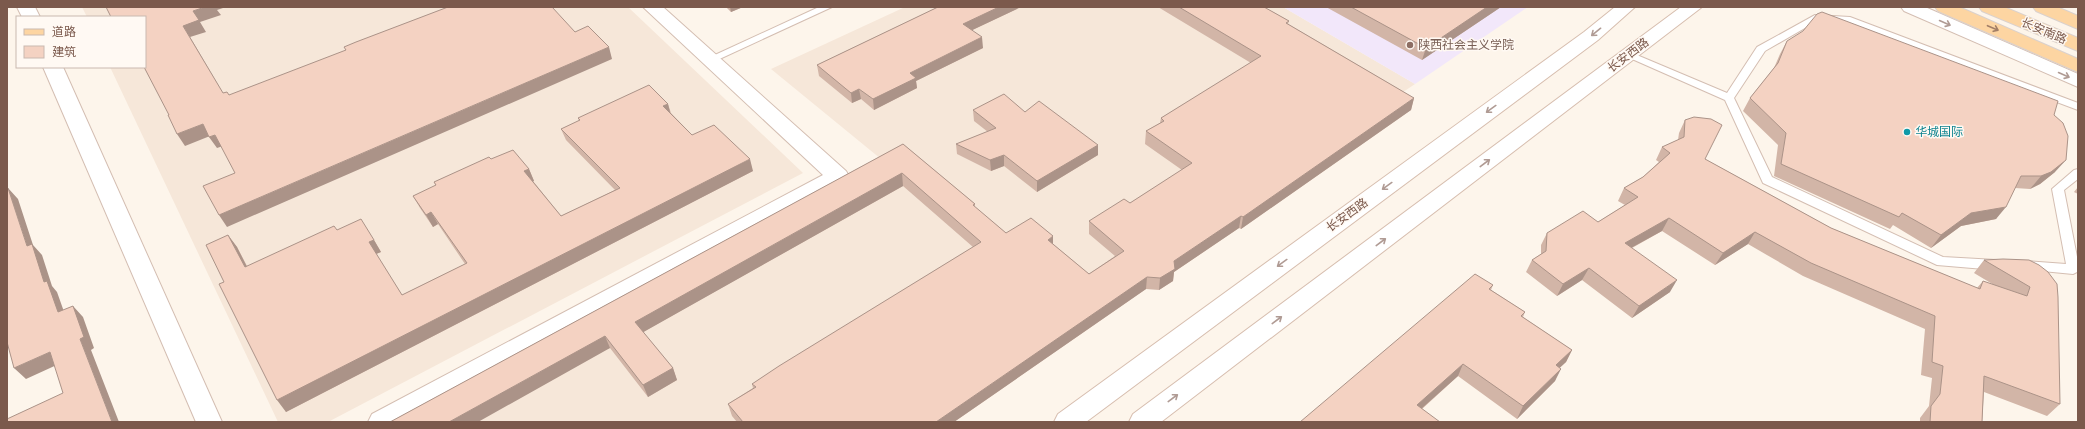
<svg xmlns="http://www.w3.org/2000/svg" width="2085" height="429" viewBox="0 0 2085 429" font-family="'Nunito Sans','Noto Sans SC',sans-serif">
<style>
.residential{fill:#f6e7d9}
.education{fill:#f2e7fa}
.lines{fill:none;stroke-linecap:round;stroke-linejoin:round}
.service-casing{stroke:#d4beb2;stroke-width:2}
.minor-casing{stroke:#d4beb2;stroke-width:2}
.tertiary-casing{stroke:#d4beb2;stroke-width:2}
.secondary-casing{stroke:#d7beaf;stroke-width:2}
.primary-casing{stroke:#dad1cd;stroke-width:2}
.service{fill:#fff;fill-rule:evenodd}
.minor{fill:#fff;fill-rule:evenodd}
.tertiary{fill:#fff;fill-rule:evenodd}
.secondary{fill:#fff;fill-rule:evenodd}
.primary{fill:#fdd5a2;fill-rule:evenodd}
.wall{fill:#d2b5a7}
.shaded-wall{fill:#ab9388}
.building{fill:#f4d2c2;stroke:#ab9388}
.oneway{stroke:#b09b94}
.oneway2{stroke:#a27e66}
.education-dot{fill:#8d6e63;stroke:#fff9f3;stroke-width:1.5}
.culture-dot{fill:#0f9aa8;stroke:#fff9f3;stroke-width:1.5}
.labels{text-anchor:middle;dominant-baseline:central;stroke-width:3;stroke-linejoin:round;paint-order:stroke}
.street-label{font-size:12px;fill:#7b594c;stroke:#fff9f3}
.education-label{font-size:12px;fill:#785e54;stroke:#fff9f3;text-anchor:start}
.culture-label{font-size:12px;fill:#0d838f;stroke:#fff9f3;text-anchor:start}
</style>
<rect width="100%" height="100%" fill="#fdf5eb"/>
<path class="residential" d="M82 7H628L803 173 328 422H278L110 67H145V17H87Z
M905 7H1283L1415 84 913 422H405L881 159 771 69Z"/>
<path class="education" d="M1283 7H1528L1415 84Z"/>
<g class="lines">
<g class="service-casing">
<path id="service" d="M819 7H832L713 62H705L704 60Z
M1815 15 1850 17 2078 103V110L1845 22 1817 21 1765 51 1734 98 1772 177 1943 257 1996 260 2000 262 2002 265 2000 268 1996 270 1937 265 1763 183 1725 100 1623 55 1624 53H1632L1727 93 1757 47Z
M2078 169V179L2064 190 2078 262 2077 272 2073 274 2022 269 2020 266 2022 263 2026 261 2066 264 2052 189 2074 170Z"/>
</g>
<g class="minor-casing">
<path id="minor" d="M643 7H663L846 171 849 176 846 181 404 422H368L372 414 823 175Z
M1901 7H1925L2078 74V87L1904 11Z"/>
</g>
<g class="tertiary-casing">
<path id="tertiary" d="M17 7H35L40 17H22Z
M43 67H63L222 422H196Z"/>
</g>
<g class="secondary-casing">
<path id="secondary" d="M1615 7H1635L1598 40 1086 422H1054L1058 414 1584 32Z
M1681 7H1702L1161 422H1129L1133 414Z"/>
</g>
<g class="primary-casing">
<path id="primary" d="M1935 7H1959L2078 59V72L1938 11Z
M1979 7H2004L2078 38V51L1982 11Z
M2033 7H2057L2078 16V29L2036 11Z"/>
</g>
<use href="#service" class="service"/>
<use href="#minor" class="minor"/>
<use href="#tertiary" class="tertiary"/>
<use href="#secondary" class="secondary"/>
<use href="#primary" class="primary"/>
</g>
<path class="wall" d="M726 7H743L731 12Z
M938 7H1021L972 30 983 48 916 81 917 88 874 110 861 99 852 103 819 76 817 65Z
M1158 7H1264L1289 21 1288 24 1414 98 1411 110 1241 229 1239 228 1174 272 1173 281 1159 290 1146 289 954 422H737L732 416 728 404 753 388 752 384 973 247 903 186 643 332 673 368 677 380 648 397 610 348 390 422 903 144 975 204V207L1006 233 1053 244 1089 274 1115 256 1089 234V221L1130 203 1182 170 1145 144 1146 131 1160 123 1161 118 1251 63Z
M1326 7H1501L1422 60Z
M1787 41 2054 115 2055 172 2040 184 2030 189 2015 188 1996 219 1961 226 1931 248 1893 225 1890 229 1774 176 1778 145 1743 111 1750 98 1774 68 1780 54Z
M668 104 671 113 692 135 753 171 286 412 224 282 228 235 237 247 247 266 337 230 374 240 381 252 376 254 402 295 465 264 438 224 433 227 420 208 413 196 436 186 434 182 491 159 529 169 534 181H533L561 216 615 190 566 140 561 129 579 121 578 118Z
M973 110 1025 112 1098 145V155L1037 192 1004 166 991 171 957 154 956 144 988 132 974 121Z
M1685 120 1705 159 1831 228 1977 288 1983 281 1994 285 1974 273 1984 260H2029L2060 404 2047 416 1984 392 1982 422H1920V418L1929 406 1932 378 1921 375 1925 329 1803 276 1748 244 1715 265 1662 231 1632 248 1670 292 1632 318 1582 280 1557 296 1526 272 1532 260 1541 254V245L1547 233 1598 222 1625 205 1618 201 1624 188 1643 177 1659 162 1656 160 1662 147 1678 140 1679 133Z
M2078 187V194L2074 192Z
M1493 285 1491 290 1525 312 1523 317 1572 350 1566 362 1559 368 1555 381 1517 419 1458 376 1422 409 1300 422Z"/>
<path class="shaded-wall" d="M205 7H226L217 10 221 15 200 22 206 32 190 37 230 105 183 26 193 11Z
M730 7H743L731 12Z
M999 7H1021L964 34 963 24Z
M1487 7H1501L1422 60 1426 48Z
M982 37 983 48 916 81 917 88 874 110 873 99 910 73Z
M609 47 612 59 227 227 219 215Z
M859 89 861 99 852 103 851 93Z
M1414 98 1411 110 1241 229 1243 217Z
M668 104 671 116 663 106Z
M203 124 210 136 185 146 177 134Z
M215 135 223 146 217 148 209 137Z
M1098 145V155L1037 192V181Z
M1004 155V166L991 171 990 160Z
M750 159 753 171 286 412 277 400Z
M2066 160 2055 172 2040 184 2030 189 2041 176Z
M529 169 534 181 529 183 524 171Z
M902 173 903 186 640 334 635 322Z
M8 188 18 199 33 245 42 255 52 286 57 292 68 323 58 312 27 246Z
M2006 207 1996 219 1961 226 1931 248 1941 235 1971 213Z
M431 212 438 224 433 227 426 215Z
M1241 216 1239 228 1174 272 1173 281 1159 290 1160 278 1174 261Z
M1669 218 1662 231 1618 255 1625 243Z
M1755 232 1748 244 1715 265 1723 253Z
M228 235 237 247 253 279 245 267Z
M1053 236V248L1048 240Z
M374 240 381 252 376 254 369 242Z
M1589 268 1582 280 1557 296 1563 284Z
M1147 277 1146 289 954 422H936Z
M1677 280 1670 292 1632 318 1639 306Z
M73 306 83 317 94 348 91 350 119 422H112L80 339Z
M605 336 610 348 478 422H449Z
M1572 350 1566 362 1549 378 1556 365Z
M50 352 61 363 26 379 14 368Z
M1463 364 1458 376 1412 417 1417 405Z
M673 368 677 380 648 397 643 385Z
M1561 369 1555 381 1517 419 1523 406Z"/>
<path class="building" d="M106 7H205L193 11 199 20 183 26 223 93 227 92 229 95 346 50 344 47 356 42 448 7H552L575 32 588 26 609 47 219 215 203 186 235 173 215 135 209 137 203 124 177 134 168 115H169L144 67H145V17H111Z
M938 7H999L963 24 982 37 910 73 916 78 873 99 859 89 851 93 817 65Z
M1179 7H1264L1289 21 1286 23 1414 98 1243 217 1241 216 1174 261 1175 269 1160 278 1147 277 936 422H743L728 404 756 387 752 384 779 366 981 242 902 173 635 322 673 368 643 385 605 336 449 422H390L903 144 975 204 973 205 1006 233 1031 218 1053 236 1048 240 1089 274 1124 251 1089 221 1124 199 1130 203 1192 163 1146 131 1164 121 1161 118 1261 56Z
M1351 7H1487L1426 48Z
M1822 12 2058 101 2054 115 2063 123 2068 136 2066 160 2051 172 2041 176H2021L2006 207 1971 213 1941 235 1902 213 1899 217 1781 164 1786 133 1750 98 1778 63 1787 41 1803 31 1817 14Z
M649 85 668 104 663 106 692 135 714 125 750 159 277 400 219 284 224 282 206 245 228 235 245 267 334 226 337 230 361 219 374 240 369 242 402 295 467 263 431 212 426 215 413 196 436 185 434 182 489 157 491 159 513 150 529 169 524 171 561 216 620 188 561 129 580 120 578 118Z
M1004 94 1025 112 1039 101 1098 145 1037 181 1004 155 990 160 956 144 996 128 973 110Z
M1694 117 1711 119 1722 125 1705 159 1831 228 1980 289 1983 281 2027 296 2030 287 1984 260 2003 259 2029 260 2039 265 2048 272 2057 284 2058 297 2060 404 1984 376 1982 422H1930L1931 406 1940 394 1943 366 1932 362 1935 316 1811 263 1755 232 1723 253 1669 218 1625 243 1677 280 1639 306 1589 268 1563 284 1532 260 1546 251 1547 233 1583 211 1598 222 1638 197 1624 188 1643 177 1670 153 1662 147 1684 137 1685 120Z
M7 188H8L27 246 32 244 44 282 47 281 58 312 73 306 84 337 80 339 112 422H7V419L63 393 50 352 14 368 7 342Z
M1475 274 1493 285 1489 289 1525 312 1521 316 1572 350 1556 365 1561 369 1523 406 1463 364 1417 405 1440 422H1300Z"/>
<defs><path id="oneway-shaft" d="M-6 0H5M1.5-3L5.5 0L1.5 3" fill="none" stroke-width="1.6" stroke-linecap="round" stroke-linejoin="round"/></defs>
<g class="oneway">
<use href="#oneway-shaft" transform="translate(1945 23) rotate(24)"/>
<use href="#oneway-shaft" transform="translate(1596 32) rotate(141)"/>
<use href="#oneway-shaft" transform="translate(2064 75) rotate(24)"/>
<use href="#oneway-shaft" transform="translate(1491 109) rotate(144)"/>
<use href="#oneway-shaft" transform="translate(1485 163) rotate(-37)"/>
<use href="#oneway-shaft" transform="translate(1387 186) rotate(144)"/>
<use href="#oneway-shaft" transform="translate(1381 242) rotate(-37)"/>
<use href="#oneway-shaft" transform="translate(1282 263) rotate(144)"/>
<use href="#oneway-shaft" transform="translate(1277 320) rotate(-37)"/>
<use href="#oneway-shaft" transform="translate(1173 398) rotate(-37)"/>
</g>
<use class="oneway2" href="#oneway-shaft" transform="translate(1993 28) rotate(23)"/>
<circle class="education-dot" cx="1410" cy="45" r="4"/>
<circle class="culture-dot" cx="1907" cy="132" r="4"/>
<g class="labels">
<g class="street-label">
<text transform="translate(2044 31) rotate(23)">长安南路</text>
<text transform="translate(1628 55) rotate(-37)">长安西路</text>
<text transform="translate(1347 215) rotate(-36)">长安西路</text>
</g>
<g class="education-label">
<text x="1418" y="45">陕西社会主义学院</text>
</g>
<g class="culture-label">
<text x="1915" y="132">华城国际</text>
</g>
</g>
<rect width="2085" height="429" fill="none" stroke="#7b594c" stroke-width="16"/>
<rect x="16" y="16" width="130" height="52" fill="#fff9f3" stroke="#cab9b0"/>
<rect x="24" y="29" width="20" height="6" fill="#fdd5a2" stroke="#cab9b0"/>
<text x="52" y="36" font-size="12" fill="#7b594c">道路</text>
<rect x="24" y="46" width="20" height="12" fill="#f4d2c2" stroke="#cab9b0"/>
<text x="52" y="56" font-size="12" fill="#7b594c">建筑</text>
</svg>
